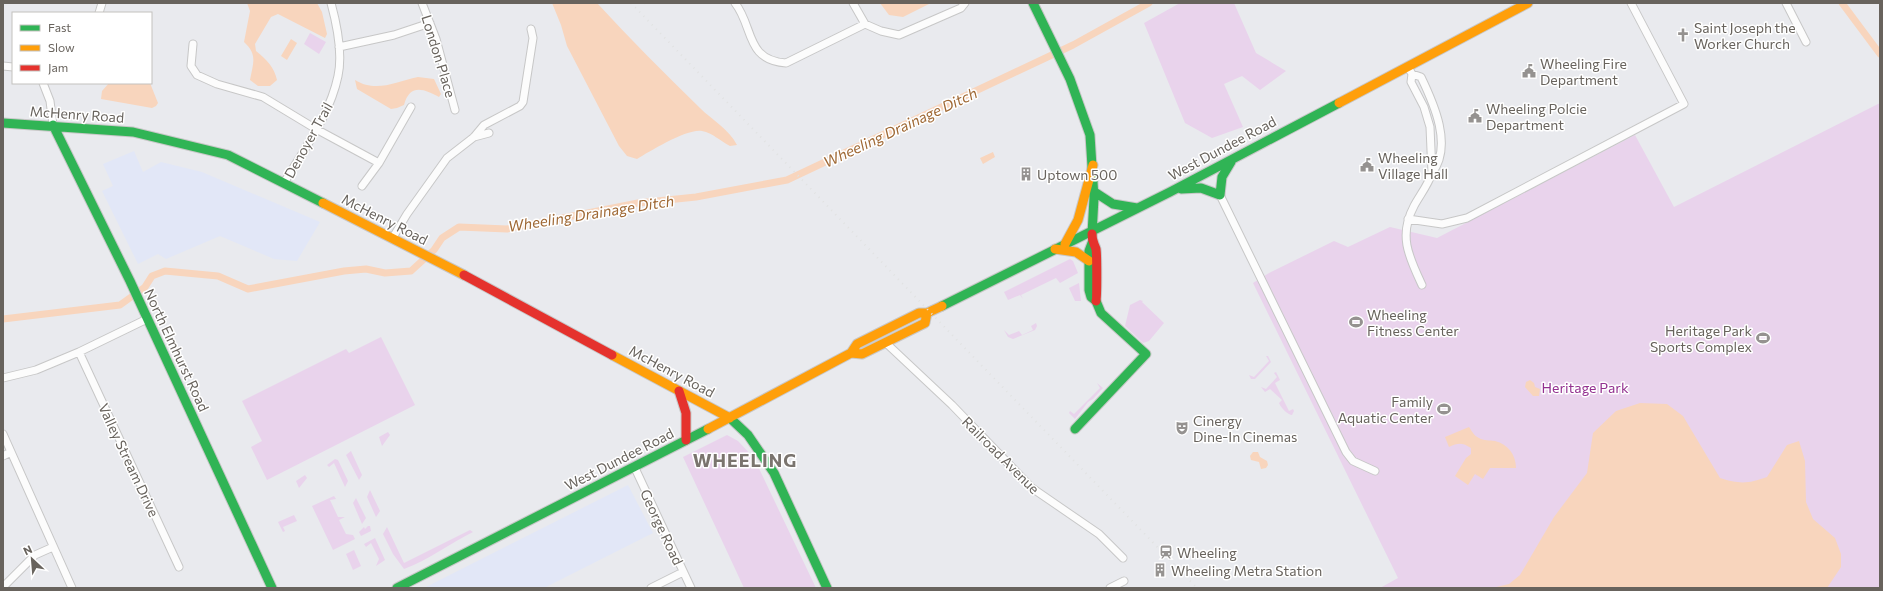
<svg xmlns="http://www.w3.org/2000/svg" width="1883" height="591" viewBox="0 0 1883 591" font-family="Commissioner,sans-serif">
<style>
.commercial{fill:#e2e7f7}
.green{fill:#e9d3ec}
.water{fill:#f8d5bd}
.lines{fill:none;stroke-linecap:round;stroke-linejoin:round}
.canal{stroke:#f8d5bd;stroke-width:7}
.street-casing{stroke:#c7c7c7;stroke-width:9}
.fast-casing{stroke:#c8c7c7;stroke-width:11}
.slow-casing{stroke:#c8c7c7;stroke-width:11}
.jam-casing{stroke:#c8c7c7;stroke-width:11}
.street{stroke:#fcfcfc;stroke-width:7}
.fast{stroke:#30b455;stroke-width:9}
.slow{stroke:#ff9f0a;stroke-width:9}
.jam{stroke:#e5322d;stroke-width:9}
.rail{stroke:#e1e2e2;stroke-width:2;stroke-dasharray:1 5;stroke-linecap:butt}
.labels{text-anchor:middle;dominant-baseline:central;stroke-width:3;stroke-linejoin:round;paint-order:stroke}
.poi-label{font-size:14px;fill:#68635d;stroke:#fff;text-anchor:start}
.street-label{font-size:14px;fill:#68635d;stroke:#fff}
.park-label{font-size:14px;fill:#933190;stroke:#fff}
.water-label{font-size:15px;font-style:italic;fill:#9f6834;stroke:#fff}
.district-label{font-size:18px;font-weight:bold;letter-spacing:1px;fill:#7a746e;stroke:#fff}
</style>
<rect width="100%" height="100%" fill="#e9eaee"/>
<path class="commercial" d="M134 151 143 172 161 162 202 172 320 222 297 261 274 259 220 236 166 259 158 254 138 264 102 191 113 186 103 164Z
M628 485 653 533 544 588H424Z"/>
<path class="green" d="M1180 3H1234L1256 53 1286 71 1260 90 1242 76 1224 84 1243 127 1212 138 1185 123 1144 23Z
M310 33 326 42 319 54 304 44Z
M1880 103V588H1380L1398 578 1253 283 1269 273 1334 241 1348 247 1390 227 1437 238 1635 135 1674 207Z
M1070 259 1073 261 1078 273 1060 283 1056 278 1021 295 1023 299 1020 295 1008 300 1004 292Z
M1079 283 1081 301H1075L1069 288Z
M1140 300 1143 301 1142 302 1164 323 1149 341 1143 343 1125 326 1130 305Z
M1036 323 1037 326 1035 330 1013 339 1008 337 1004 330 1009 335 1019 331 1022 335 1033 330 1031 326Z
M381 337 415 405 267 480 251 447 262 441 242 401 346 349 349 353Z
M1266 356H1268L1271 362 1255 379H1251L1249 375 1254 377 1269 361Z
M1276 372 1280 380 1275 383 1289 411 1293 409 1294 411 1292 415C1288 415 1281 408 1279 403L1282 400 1270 389 1265 392 1261 387 1266 389 1277 377 1274 373Z
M1097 383 1103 388 1093 399 1088 402 1075 419 1069 413 1070 411 1074 414 1100 388Z
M388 432 390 435 382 446 379 437Z
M727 435 738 441 754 458 816 588H744L683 457Z
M351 451 362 475 359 480 346 455Z
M335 459 338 460 348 481 345 487 334 463 329 467 327 465Z
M305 475 307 478 299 488 296 481Z
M370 490 380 511 376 517 367 497Z
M334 496 336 499 330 500 338 517H345L339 520 346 534 353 535 355 539 333 550 312 506Z
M356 498 366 518 362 524 353 503Z
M294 515 297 521 283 527 285 531 283 532 278 522Z
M368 526H370L371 531 361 536 359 532 364 527 365 529Z
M387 527 404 563 470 530 473 532C450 543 429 560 404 569L393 554 383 534Z
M375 538 385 560 376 566 379 559 371 543 366 547 364 544Z
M354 550 361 566 353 570 346 554Z"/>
<path class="water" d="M247 3H317L322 12 327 34 325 38 278 14 271 17 255 44 256 51C267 60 274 67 277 80L270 86H258L250 80C253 63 258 55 244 42L250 11Z
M552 3H597C630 39 665 74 700 108 712 120 729 129 737 145L730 146C720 141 713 133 702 131 688 128 650 151 637 159L627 156 619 146 567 46 561 25Z
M880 3H931L903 17 889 15Z
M291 39 297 43 287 60 281 56Z
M418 77 434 79 441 94 439 97C424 89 410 83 404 105L397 108 391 109 357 89 355 80C376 93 395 82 418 77Z
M109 83H150L158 103 156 106 152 108 101 99 102 91Z
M993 152 995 157 983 164 980 158Z
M1530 380 1534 383 1535 387 1540 389 1539 396H1533L1525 387 1526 382Z
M1640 403 1667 404 1683 416 1720 478C1739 484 1748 484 1767 477L1787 445 1799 441 1805 461 1806 502 1813 519 1835 538 1841 554V567L1827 588H1492L1509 584 1520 575 1554 517 1587 473 1593 433 1616 411Z
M1469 427C1472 431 1474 436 1479 438 1484 441 1489 440 1495 441 1508 444 1516 455 1516 468H1490L1483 479 1475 474 1468 485 1455 476 1466 458 1471 454V448C1463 443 1459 442 1449 447L1445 437Z
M1253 452H1258L1260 457 1267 461 1268 465 1266 468 1261 469 1259 462 1251 460 1250 456Z"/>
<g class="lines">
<path class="canal" d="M1842 3 1880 54
M3 319 120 305 145 287 152 276 165 271 218 276 248 289 344 271 366 269 385 273 411 271 434 250 442 238 459 227 507 229 638 203 696 197 787 180 1073 45 1149 3"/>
<g class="street-casing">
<path id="street" d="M422 3 436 39 455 110
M735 3C754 27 745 60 786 63L865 24
M853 3 865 24 881 31 899 35 961 8 965 3
M1786 3 1806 42
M99 13 102 3
M193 44 191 66 197 75 217 84 263 97 316 129 379 163
M339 47 394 35 430 23
M3 66 13 67
M1408 67 1412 74 1411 82 1424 107 1430 127 1432 173C1453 146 1434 104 1421 77L1412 74
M43 83 50 101 53 125
M474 137 489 133
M284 183C304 149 330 115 338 76 343 53 337 25 331 3
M362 186 379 163 411 107
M1220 195 1346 452 1353 461 1375 471
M1408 219 1442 224 1467 218 1684 104 1631 3
M392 239 407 214 447 158 474 137 484 125 520 106 523 102 533 38 531 29
M1422 285C1409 257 1398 236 1414 206 1420 195 1428 185 1432 173
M886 343 952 405 1032 488 1099 534 1123 558
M79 352 179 567
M3 378 36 370 79 352 147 319
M3 434 72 588
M3 456 11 452
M634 466 691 588
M3 587 35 555 53 547
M651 588 683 572
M1110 588 1124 581"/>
</g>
<g class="fast-casing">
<path id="fast" d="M1033 3 1070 79 1090 135 1094 198 1092 234
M3 123 133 132 228 155 323 203
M53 125 130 281 272 588
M1181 189 1201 188 1220 195 1222 177 1231 162
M1093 191 1113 204 1137 208
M942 306 1170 192 1339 103
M730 418 748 435 774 473 827 588
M1075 429 1146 354 1101 313 1096 301 1091 297 1089 290V251L1092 243
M397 588 708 429"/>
</g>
<g class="slow-casing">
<path id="slow" d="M1339 103 1528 3
M323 203 464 275
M1065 244 1078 220 1093 165
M1055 249 1076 252 1089 261
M851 353 862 354 925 323 927 313
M612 355 730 418
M708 429 851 353 857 344 919 313H927L942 306"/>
</g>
<g class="jam-casing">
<path id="jam" d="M1092 234C1092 242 1094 243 1096 249 1097 254 1097 299 1096 301
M464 275 612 355
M679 391 686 413V440"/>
</g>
<use href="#street" class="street"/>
<use href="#fast" class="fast"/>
<use href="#slow" class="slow"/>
<use href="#jam" class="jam"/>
<path class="rail" d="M631 3 1197 588
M645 3 647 6"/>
</g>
<defs>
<g id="church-bare" transform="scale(1.08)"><path d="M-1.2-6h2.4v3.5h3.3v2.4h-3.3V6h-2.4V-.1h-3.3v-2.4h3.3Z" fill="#959290" stroke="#fff" stroke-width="2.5" paint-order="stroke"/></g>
<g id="civic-bare" transform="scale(1.08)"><path d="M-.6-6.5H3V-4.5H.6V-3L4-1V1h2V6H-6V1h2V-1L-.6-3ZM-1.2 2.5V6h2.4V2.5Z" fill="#959290" stroke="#fff" stroke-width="2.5" paint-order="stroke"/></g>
<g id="building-bare" transform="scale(1.08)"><path d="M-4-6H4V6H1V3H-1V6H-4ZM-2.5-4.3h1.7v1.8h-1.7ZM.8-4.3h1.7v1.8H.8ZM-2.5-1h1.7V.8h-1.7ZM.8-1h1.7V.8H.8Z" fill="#959290" stroke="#fff" stroke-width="2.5" paint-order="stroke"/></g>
<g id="stadium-bare" transform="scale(1.08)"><path d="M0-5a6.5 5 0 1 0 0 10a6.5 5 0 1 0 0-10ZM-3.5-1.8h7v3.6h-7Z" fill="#959290" stroke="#fff" stroke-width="2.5" paint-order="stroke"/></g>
<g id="theatre-bare" transform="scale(1.08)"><path d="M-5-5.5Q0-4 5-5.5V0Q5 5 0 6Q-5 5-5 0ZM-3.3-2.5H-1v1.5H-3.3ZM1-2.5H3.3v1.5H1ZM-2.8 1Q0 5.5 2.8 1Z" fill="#959290" stroke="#fff" stroke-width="2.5" paint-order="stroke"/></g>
<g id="station-bare" transform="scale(1.08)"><path d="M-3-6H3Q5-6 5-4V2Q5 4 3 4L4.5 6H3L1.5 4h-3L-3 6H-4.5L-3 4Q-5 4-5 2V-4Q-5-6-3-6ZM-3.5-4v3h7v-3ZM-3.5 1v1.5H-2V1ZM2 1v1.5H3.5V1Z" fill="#959290" stroke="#fff" stroke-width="2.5" paint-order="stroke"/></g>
</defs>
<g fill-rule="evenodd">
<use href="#church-bare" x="1683" y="35"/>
<use href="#civic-bare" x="1529" y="71"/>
<use href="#civic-bare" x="1475" y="116"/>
<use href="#civic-bare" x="1367" y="165"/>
<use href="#building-bare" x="1026" y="174"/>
<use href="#stadium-bare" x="1356" y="322"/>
<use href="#stadium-bare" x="1763" y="338"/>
<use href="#stadium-bare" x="1444" y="409"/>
<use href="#theatre-bare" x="1182" y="428"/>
<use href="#station-bare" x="1166" y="552"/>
<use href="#building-bare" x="1160" y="570"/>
</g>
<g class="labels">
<g class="poi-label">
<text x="1694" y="27">Saint Joseph the<tspan x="1694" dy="16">Worker Church</tspan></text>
<text x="1540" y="63">Wheeling Fire<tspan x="1540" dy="16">Department</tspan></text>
<text x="1486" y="108">Wheeling Polcie<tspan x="1486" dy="16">Department</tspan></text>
<text x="1378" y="157">Wheeling<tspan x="1378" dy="16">Village Hall</tspan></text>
<text x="1037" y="174">Uptown 500</text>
<text x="1367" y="314">Wheeling<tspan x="1367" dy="16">Fitness Center</tspan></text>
<text x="1752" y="330" text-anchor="end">Heritage Park<tspan x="1752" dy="16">Sports Complex</tspan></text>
<text x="1433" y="401" text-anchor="end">Family<tspan x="1433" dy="16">Aquatic Center</tspan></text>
<text x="1193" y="420">Cinergy<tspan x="1193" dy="16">Dine-In Cinemas</tspan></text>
<text x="1177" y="552">Wheeling</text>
<text x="1171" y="570">Wheeling Metra Station</text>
</g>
<g class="street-label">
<text transform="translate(439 56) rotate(73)">London Place</text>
<text transform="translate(77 114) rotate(4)">McHenry Road</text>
<text transform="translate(308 140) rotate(-61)">Denoyer Trail</text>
<text transform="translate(1222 148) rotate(-28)">West Dundee Road</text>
<text transform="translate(385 219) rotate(27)">McHenry Road</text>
<text transform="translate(177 350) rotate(65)">North Elmhurst Road</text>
<text transform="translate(672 371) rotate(28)">McHenry Road</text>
<text transform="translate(1001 455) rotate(45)">Railroad Avenue</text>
<text transform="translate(619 459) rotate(-27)">West Dundee Road</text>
<text transform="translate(129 460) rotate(65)">Valley Stream Drive</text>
<text transform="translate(662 527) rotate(65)">George Road</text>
</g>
<g class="park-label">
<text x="1585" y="387">Heritage Park</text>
</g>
<g class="water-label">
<text transform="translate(900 127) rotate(-25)">Wheeling Drainage Ditch</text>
<text transform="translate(591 213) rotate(-9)">Wheeling Drainage Ditch</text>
</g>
<g class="district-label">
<text x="745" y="460">WHEELING</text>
</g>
</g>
<rect width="1883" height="591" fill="none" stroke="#68635d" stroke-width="8"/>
<rect x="12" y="12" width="140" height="72" fill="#ffffff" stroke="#c3c1be"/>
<rect x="20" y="25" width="20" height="6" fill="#30b455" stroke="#c3c1be"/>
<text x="48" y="32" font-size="12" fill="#68635d">Fast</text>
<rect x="20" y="45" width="20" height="6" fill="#ff9f0a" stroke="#c3c1be"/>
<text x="48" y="52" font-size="12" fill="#68635d">Slow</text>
<rect x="20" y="65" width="20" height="6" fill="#e5322d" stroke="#c3c1be"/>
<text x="48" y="72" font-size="12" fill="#68635d">Jam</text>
<g transform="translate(32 559) rotate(334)" stroke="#ffffff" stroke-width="3" paint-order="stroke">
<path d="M0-3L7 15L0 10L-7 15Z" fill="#68635d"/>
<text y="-6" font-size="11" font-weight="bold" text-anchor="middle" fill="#68635d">N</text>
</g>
</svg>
